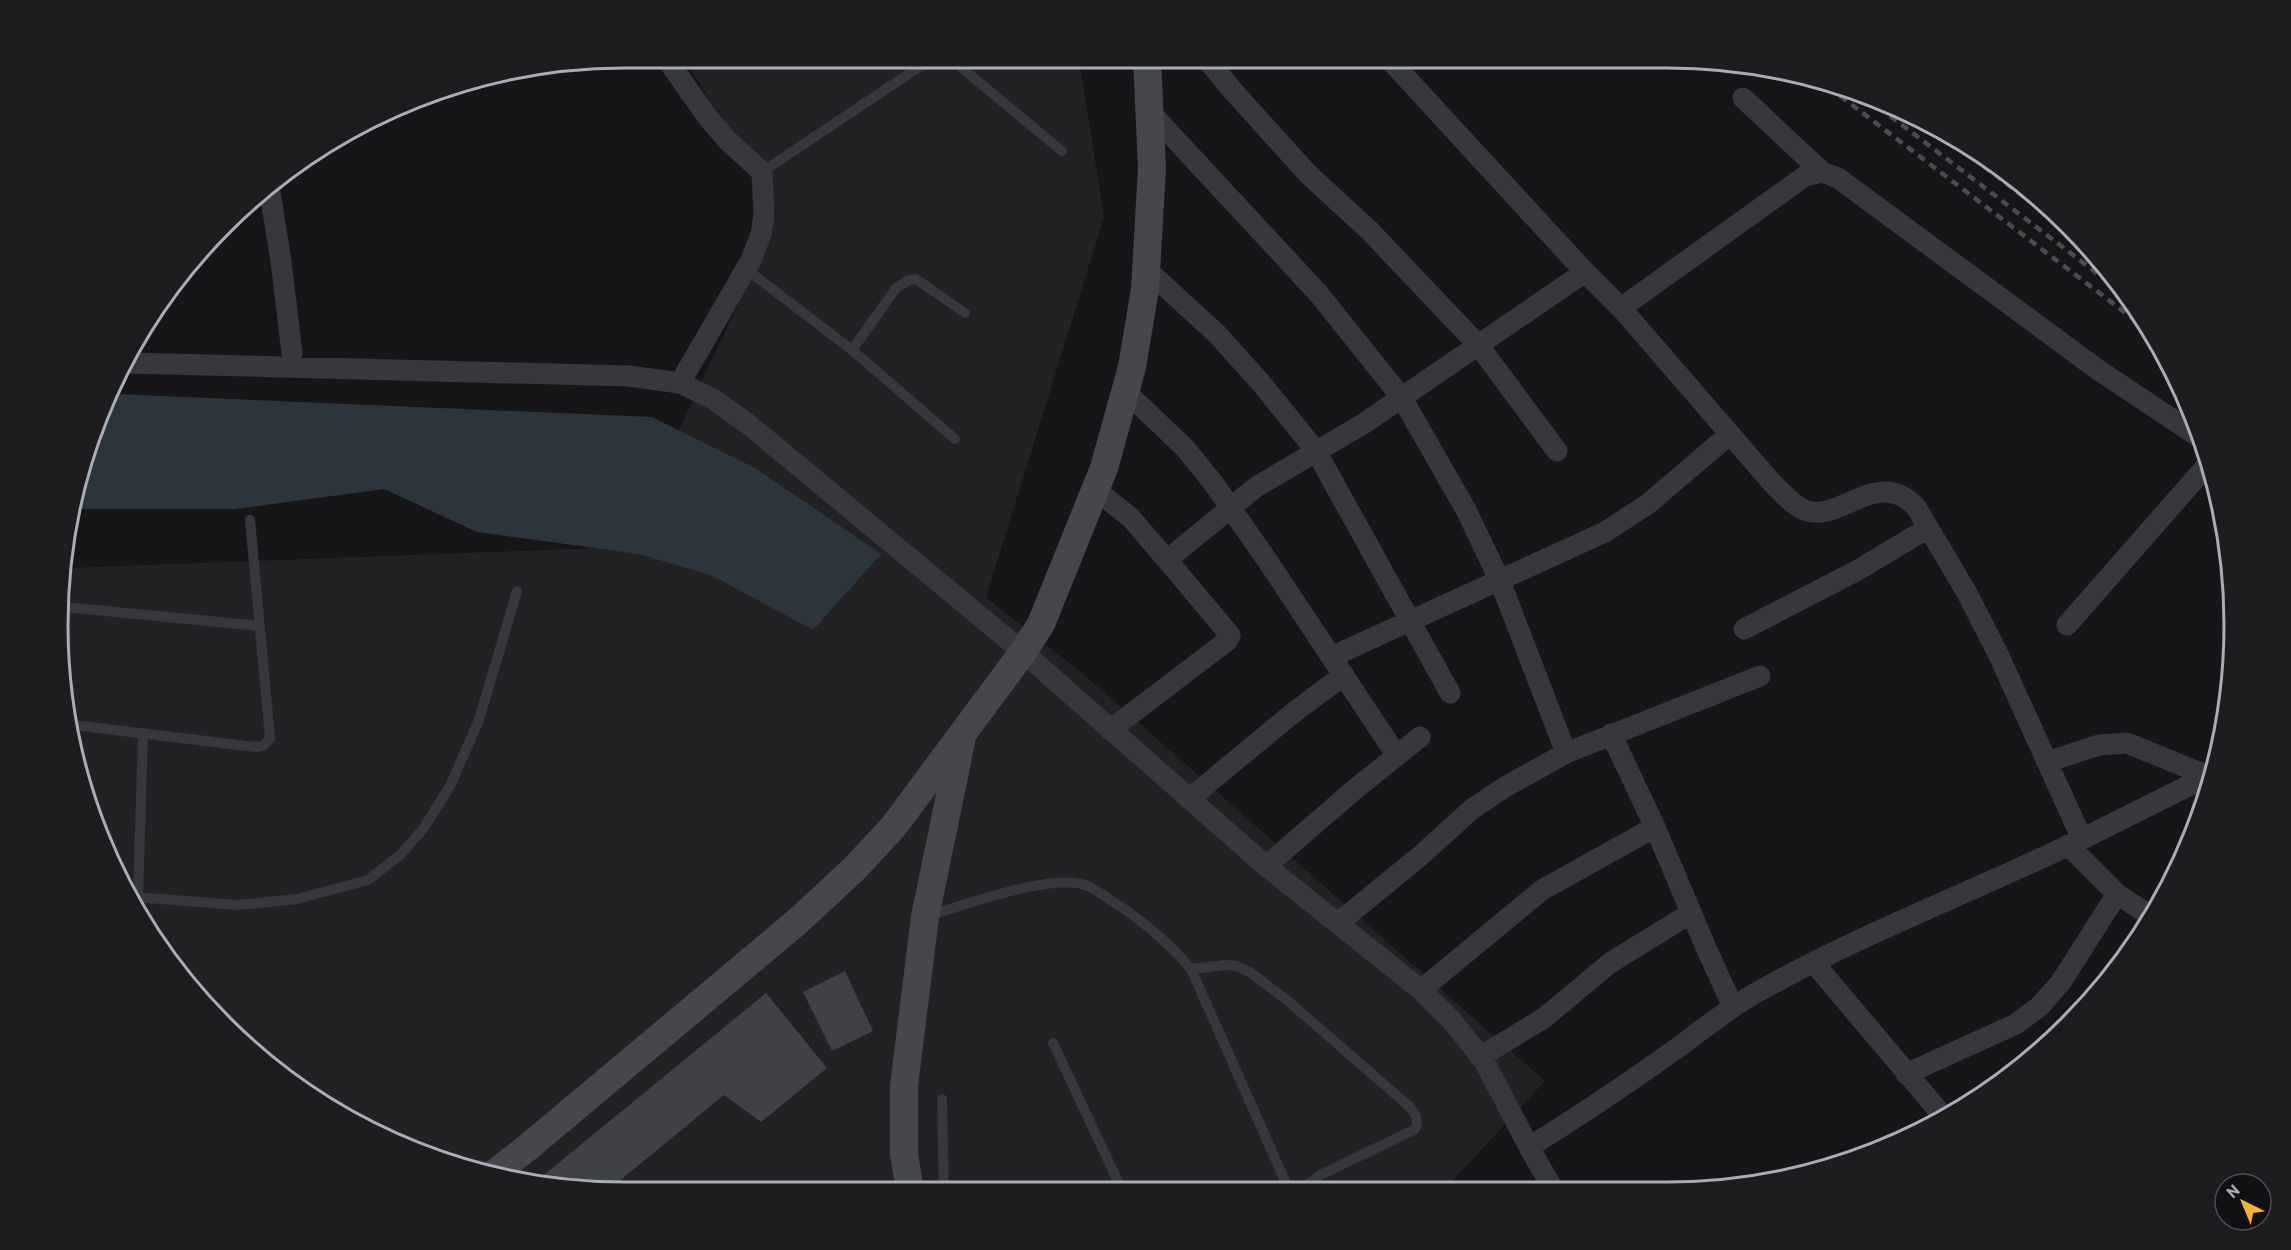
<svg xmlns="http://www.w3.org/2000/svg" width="2291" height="1250" viewBox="0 0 2291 1250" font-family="Barlow,sans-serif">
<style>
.built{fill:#222225}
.water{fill:#2c353c}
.building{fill:#404145}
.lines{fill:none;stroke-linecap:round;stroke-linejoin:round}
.lane{stroke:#37383d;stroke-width:10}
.street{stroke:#37383d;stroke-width:21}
.secondary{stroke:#45474d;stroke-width:28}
.rail{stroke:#4a4c52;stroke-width:4.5;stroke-dasharray:8 6;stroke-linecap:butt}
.rim{fill:none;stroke:#a8adb8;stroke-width:3}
</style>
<rect width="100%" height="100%" fill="#161618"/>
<path class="built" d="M684 57 1079 58 1104 217 986 597 1088 678 1545 1081 1445 1189 588 1192 478 1174 341 1117 198 1000 100 843 58 663 68 568 624 547 754 270 777 213Z"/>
<path class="water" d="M115 394 652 417 755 468 881 554 813 630 711 575 639 554 477 532 384 489 235 509H73L76 478Z"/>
<path class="building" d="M845 971 873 1031 832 1051 803 992Z
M766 993 827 1068 761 1122 724 1095 606 1192H588L534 1183Z"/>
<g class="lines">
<path class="lane" d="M762 172 919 67 938 59 957 64 1062 151
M746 269 852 350 896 288 909 280 916 279 965 313
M852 350 955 439
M64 607 260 626
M73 725 255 747 263 746 270 738 250 520
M134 897 238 905 297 899 368 880 400 855 423 829 450 786 479 720 517 591
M138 898 143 733
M927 916C965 905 1052 872 1088 886 1096 890 1104 896 1112 901 1142 920 1168 942 1191 969L1289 1190
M1191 969 1225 965 1237 966 1250 972 1288 1001 1410 1107 1416 1116 1417 1124 1414 1130 1322 1174 1299 1190
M1053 1043 1122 1190
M942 1099 944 1191"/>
<path class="street" d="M665 57 709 119 728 141 762 172 764 215 761 234 751 260 680 383
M1206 58 1233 91 1308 174 1370 231 1479 346 1557 451
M1388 58 1585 272 1621 308 1774 485C1784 494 1794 507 1807 511 1842 521 1878 467 1916 507L1967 593 1999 656 2082 839 2208 776 2211 777
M1743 98 1822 172
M1150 112 1318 293 1402 398 1466 510 1500 581 1566 753
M269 186 281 261 292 353
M1146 269 1217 334 1261 383 1316 451 1450 693
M1621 308 1805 176 1822 172 1838 178 2097 369 2199 437
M128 363 629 376 680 383 713 399 748 424 1023 652 1266 866 1421 990 1452 1021 1484 1061 1529 1147
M1125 391 1185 448 1214 484 1269 563 1397 756
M1096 490 1131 518 1167 560 1256 487 1363 424 1585 272
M2067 625 2209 463
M1744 629 1858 570 1928 528
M1331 657 1605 532 1648 504 1730 434
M1110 730 1227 641 1230 635 1167 560
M1611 734 1655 827 1707 950 1733 1007
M2047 762 2099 745 2127 743 2208 776
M1189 799 1293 713 1344 675
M2068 845 2117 894 2152 917
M1266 866 1354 790 1420 737
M1338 923 1419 857 1472 809 1505 787 1566 753 1760 676
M1814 963 1943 1116
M1421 990 1542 890 1655 827
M1480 1057 1544 1018 1610 963 1691 913
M1906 1074 2016 1024 2040 1006 2061 982 2117 894
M1553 1189 1529 1147C1580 1116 1628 1083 1676 1049 1702 1030 1726 1010 1754 994 1859 934 1973 892 2082 839"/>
<path class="secondary" d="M491 1176 527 1148 798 921 855 868 894 826 1023 652 1041 624 1104 468 1132 367 1145 289 1152 168 1147 58
M910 1191 904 1154V1086L925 917 961 742"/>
<path class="rail" d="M1818 79 2148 330
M1868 99 2127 296
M1928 124 2078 238"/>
</g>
<path d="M0 0H2291V1250H0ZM625 68H1667A557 557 0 0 1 2224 625V625A557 557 0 0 1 1667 1182H625A557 557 0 0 1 68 625V625A557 557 0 0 1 625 68Z" fill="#1d1d20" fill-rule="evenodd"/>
<path class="rim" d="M625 68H1667A557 557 0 0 1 2224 625V625A557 557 0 0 1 1667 1182H625A557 557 0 0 1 68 625V625A557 557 0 0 1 625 68Z"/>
<g transform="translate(2243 1202) rotate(317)"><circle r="28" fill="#111113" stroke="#4d4f55" stroke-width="1.5"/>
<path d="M0-4.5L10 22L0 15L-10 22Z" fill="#f2b134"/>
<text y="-9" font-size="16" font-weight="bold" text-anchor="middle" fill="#a8adb8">N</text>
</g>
</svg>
